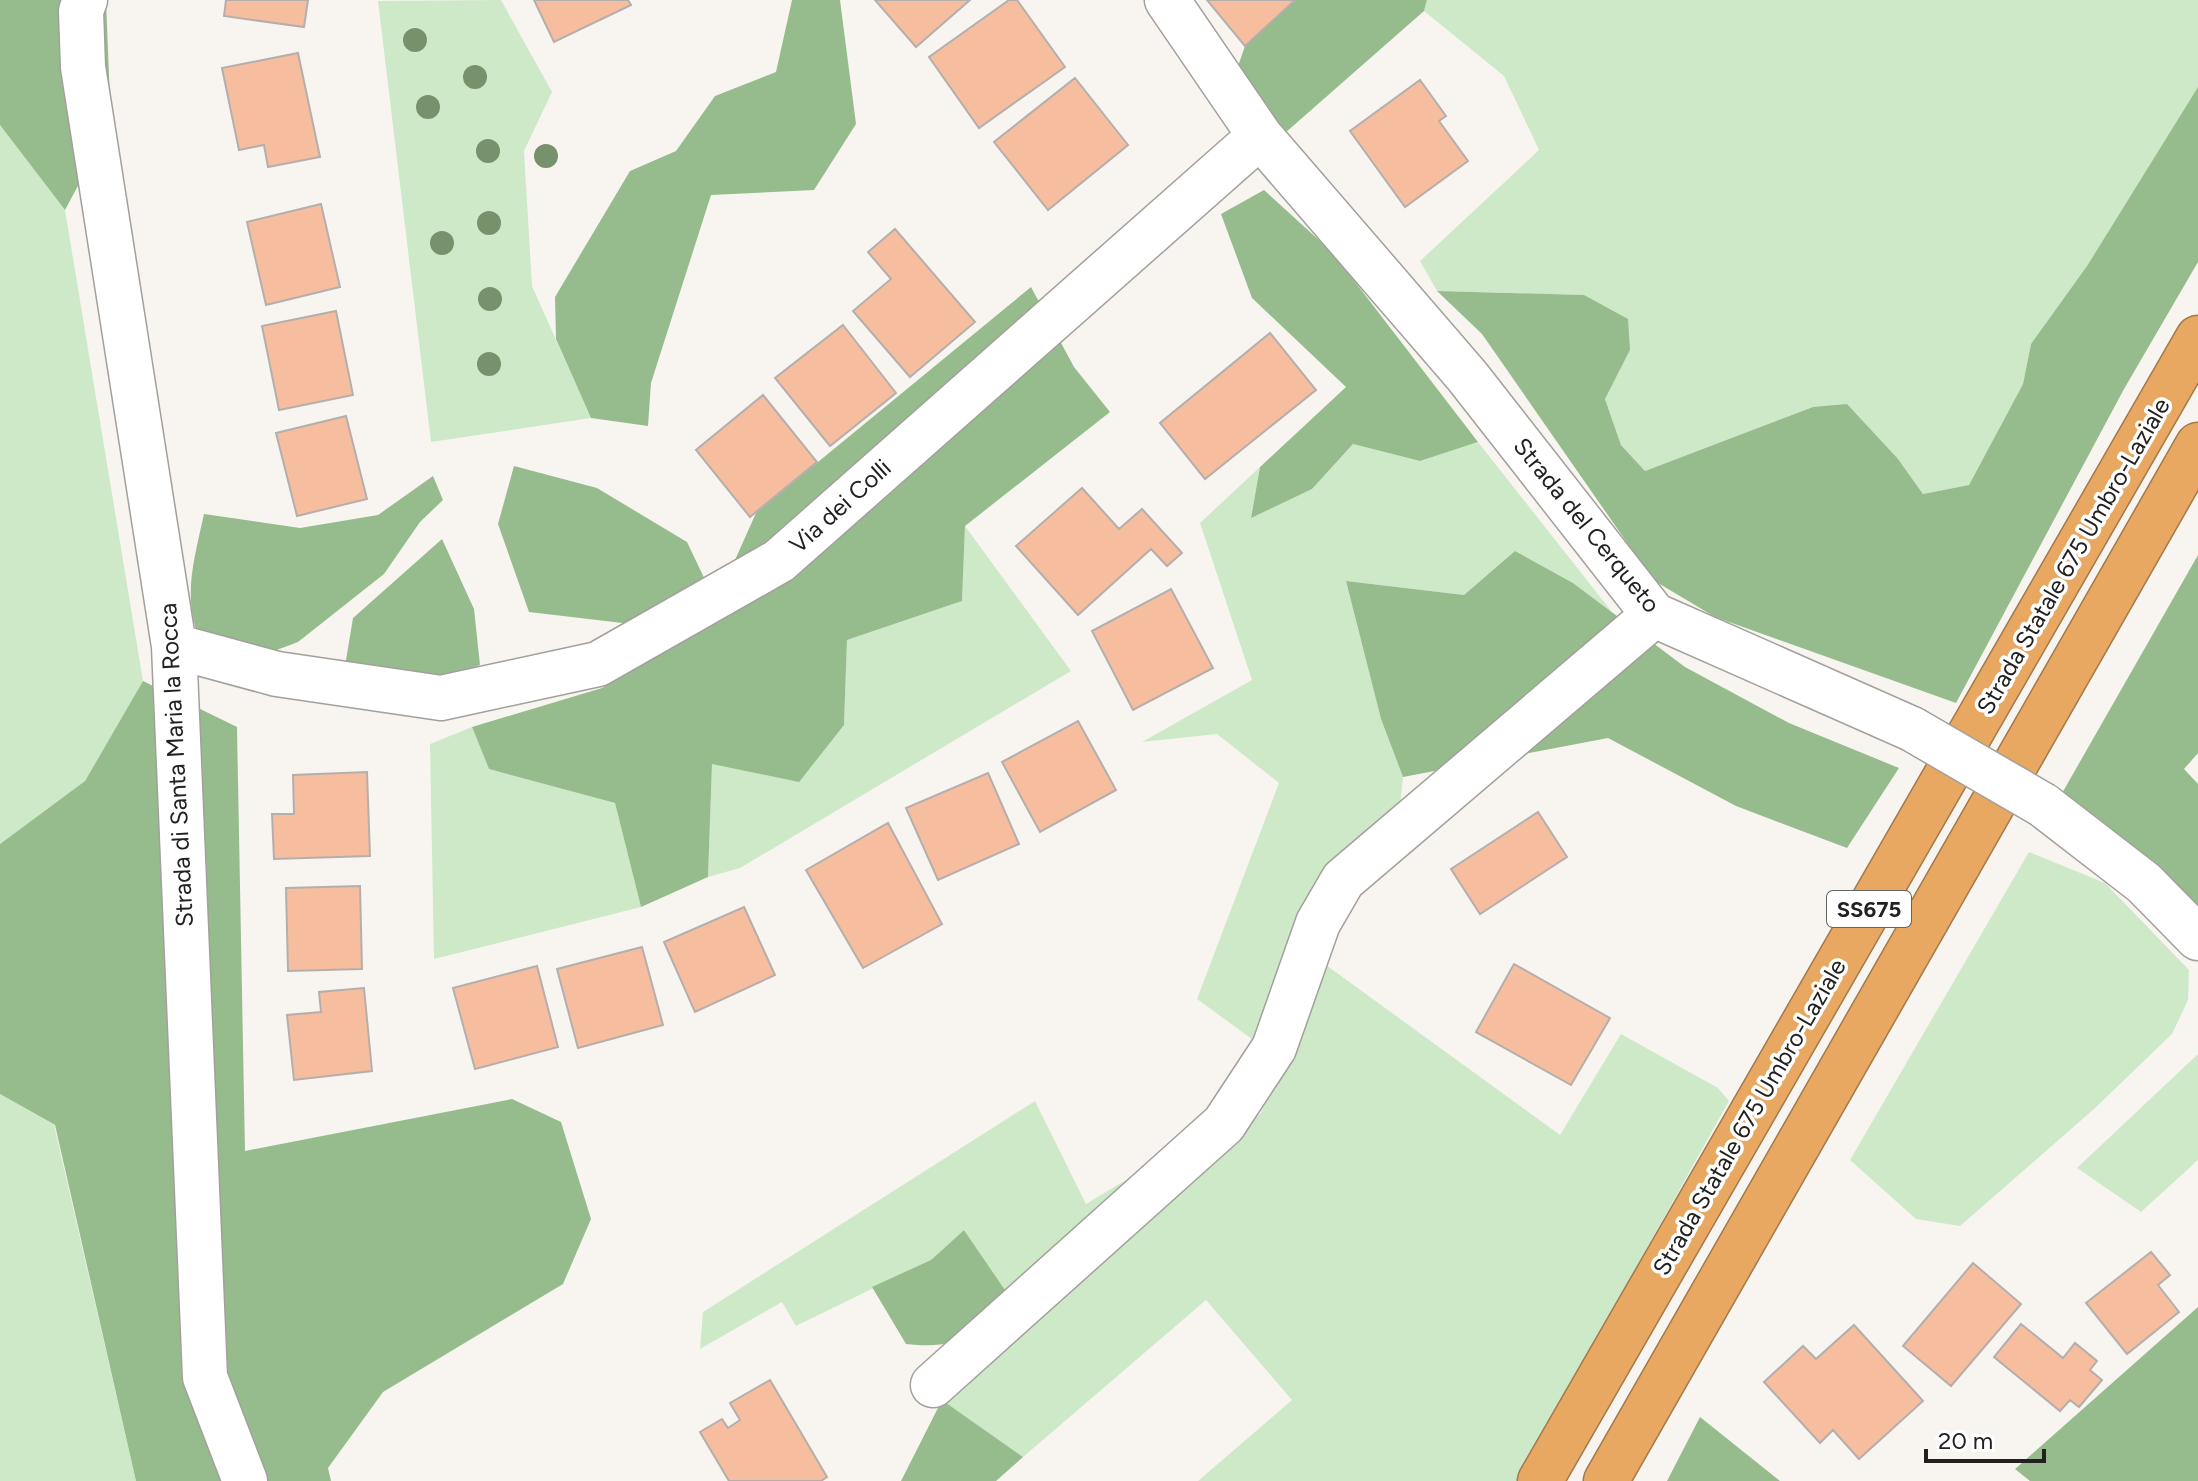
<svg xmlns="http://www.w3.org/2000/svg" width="2198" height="1481" viewBox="0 0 2198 1481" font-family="Figtree,sans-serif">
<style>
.green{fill:#cee9c8}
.forest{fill:#96bc8d}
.building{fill:#f6be9f;stroke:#b4afac;stroke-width:2}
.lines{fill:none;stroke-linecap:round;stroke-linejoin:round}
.minor-casing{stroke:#a3a09c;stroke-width:47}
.highway-casing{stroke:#a3794b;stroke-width:47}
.minor{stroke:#fff;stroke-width:44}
.highway{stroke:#e8a862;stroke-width:44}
.minor-bridge-casing{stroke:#a3a09c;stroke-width:47;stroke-linecap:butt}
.minor-bridge{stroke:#fff;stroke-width:44}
.tree{fill:#77916c}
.labels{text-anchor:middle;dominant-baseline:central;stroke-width:7;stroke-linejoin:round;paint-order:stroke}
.shield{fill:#fff;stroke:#646462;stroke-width:2}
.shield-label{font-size:22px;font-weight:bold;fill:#22211f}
.street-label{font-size:24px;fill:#22211f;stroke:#fff}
</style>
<rect width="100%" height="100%" fill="#f8f5f1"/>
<path class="green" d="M501 0 552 92 524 151 532 286 591 418 431 442 378 1Z
M1427 0H2198V87L2087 266 2031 344 2023 384 1969 485 1923 494 1898 459 1813 407 1645 471 1621 445 1605 399 1630 350 1584 295 1437 291 1420 261 1539 150 1504 76 1424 11Z
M0 125 65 210 143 681 85 781 0 844Z
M1478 442 1612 612 1573 583 1515 551 1464 595 1346 581 1381 719 1403 777 1400 806 1256 1042 1197 999 1279 783 1217 734 1142 742 1252 680 1200 523 1260 467 1251 517 1312 489 1353 444 1420 461Z
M965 526 1071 671 740 868 708 877 712 764 844 725 847 640 962 601Z
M472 727 489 769 615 803 641 907 434 959 430 744Z
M2029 852 2105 883 2189 970 2188 1000 2172 1034 2094 1109 1960 1226 1916 1219 1850 1160Z
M1326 965 1560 1135 1621 1034 1718 1088 1729 1101 1517 1481H1198L1292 1400 1206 1300 1023 1457 942 1400 1261 1113Z
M2198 1054V1160L2141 1212 2077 1168Z
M0 1094 54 1125 136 1481H0Z
M1035 1101 1086 1204 1164 1157 1096 1229 1005 1290 964 1230 931 1260 796 1326 782 1302 700 1349 703 1312Z"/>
<path class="forest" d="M0 0H106L111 124 65 210 0 125Z
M792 0H840L856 124 814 190 711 195 651 383 648 426 591 418 556 339 555 297 630 171 676 151 715 96 776 72Z
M1207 0H1427L1424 11 1285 133 1237 69 1245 46Z
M2198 87V262L2124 389 1956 703 1715 617 1653 580 1482 334 1437 291 1584 295 1628 319 1630 350 1605 399 1621 445 1645 471 1813 407 1847 404 1898 459 1923 494 1969 485 2023 384 2031 344 2087 266Z
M1264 190 1332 252 1478 442 1420 461 1353 444 1312 489 1251 518 1260 467 1346 387 1252 298 1221 214Z
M1031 287 1074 367 1110 412 965 526 962 601 847 640 844 725 799 782 712 764 708 877 641 907 615 803 489 769 472 727 602 688 705 627 756 513Z
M514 466 597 488 687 542 708 586 631 624 529 612 498 524Z
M433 476 443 500 420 522 384 574 298 642 215 673C180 609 189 581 204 514L300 528 378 515Z
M442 539 474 609 480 665 438 680 345 666 353 618Z
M1515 551 1573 583 1685 667 1789 723 1899 768 1847 848 1736 806 1608 738 1403 777 1381 719 1346 581 1464 595Z
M2198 555V753L2184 769 2198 784V929L2057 802Z
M143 681 237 727 245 1151 512 1099 561 1122 591 1219 563 1284 383 1392 328 1468 331 1481H136L55 1125 0 1094V844L85 781Z
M964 1230 1005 1290C972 1334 964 1350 906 1344L872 1287 931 1260Z
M2198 1307V1481H2030L2015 1469Z
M942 1400 1023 1457 996 1481H901Z
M1700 1417 1780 1481H1667Z"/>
<path class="building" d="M226 0H308L304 27 224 16Z
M534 0H628L631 5 554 42Z
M875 0H970L916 47Z
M1009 0H1017L1065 67 979 128 929 57Z
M1207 0H1295L1245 46Z
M298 53 320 157 268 167 264 145 239 150 222 68Z
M1075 78 1128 145 1048 210 994 142Z
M1420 80 1446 116 1439 121 1468 161 1405 207 1350 131Z
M321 204 340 287 266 305 247 222Z
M895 229 975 322 910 377 853 311 891 279 868 252Z
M336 311 353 395 279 410 262 326Z
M843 325 896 393 830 446 775 378Z
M1270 333 1316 390 1205 479 1160 423Z
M763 395 817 462 750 517 696 450Z
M346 416 367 499 297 516 276 433Z
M1082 488 1119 529 1142 509 1182 553 1167 566 1151 549 1078 615 1016 546Z
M1171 589 1213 668 1133 710 1092 631Z
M1078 721 1116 790 1040 832 1002 762Z
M367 772 370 856 274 859 272 814H294L293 775Z
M988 773 1019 844 938 880 906 808Z
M1538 812 1567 857 1480 914 1451 869Z
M888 823 942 924 863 968 806 870Z
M360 886 362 969 288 971 286 888Z
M744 907 775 975 695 1012 664 942Z
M642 947 663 1025 578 1048 557 969Z
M1514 964 1610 1018 1571 1085 1476 1032Z
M537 966 558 1047 475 1069 453 988Z
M364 988 372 1071 294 1080 287 1015 321 1012 319 992Z
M2151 1252 2170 1275 2158 1285 2179 1312 2127 1354 2086 1303Z
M1973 1263 2021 1304 1951 1386 1903 1346Z
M2021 1324 2063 1358 2075 1343 2097 1361 2090 1370 2102 1380 2079 1407 2070 1400 2060 1411 1994 1357Z
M1854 1325 1923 1401 1859 1459 1833 1430 1820 1443 1764 1382 1803 1346 1816 1359Z
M770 1380 827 1477 821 1481H729L700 1432 722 1419 728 1428 740 1420 730 1403Z"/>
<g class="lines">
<g class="minor-casing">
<path id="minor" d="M85 0 81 11 83 67 174 646 205 1377 245 1481
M1167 0 1260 136 1467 376 1654 615 1912 729
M174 646 277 674 441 698 598 664 779 561 1260 136
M2043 805 2144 883 2198 938
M933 1385 1224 1124 1274 1048 1318 923 1343 880 1654 615"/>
</g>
<g class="highway-casing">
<path id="highway" d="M1540 1481 2198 338
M1606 1481 2198 445"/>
</g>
<use href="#minor" class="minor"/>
<use href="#highway" class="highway"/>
<g class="minor-bridge-casing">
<path id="minor-bridge" d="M1912 729 2043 805"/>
</g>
<use href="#minor-bridge" class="minor-bridge"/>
</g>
<g class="tree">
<circle cx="415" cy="40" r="12"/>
<circle cx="475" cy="77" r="12"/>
<circle cx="428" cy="107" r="12"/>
<circle cx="488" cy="151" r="12"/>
<circle cx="546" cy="156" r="12"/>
<circle cx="489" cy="223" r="12"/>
<circle cx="442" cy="243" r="12"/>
<circle cx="490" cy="299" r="12"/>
<circle cx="489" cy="364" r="12"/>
</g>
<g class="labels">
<rect class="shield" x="1827" y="891" width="84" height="36" rx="6"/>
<g class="shield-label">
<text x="1869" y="909">SS675</text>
</g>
<g class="street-label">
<text transform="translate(840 506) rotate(-42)">Via dei Colli</text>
<text transform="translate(1587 525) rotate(51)">Strada del Cerqueto</text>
<text transform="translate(2073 556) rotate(-60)">Strada Statale 675 Umbro-Laziale</text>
<text transform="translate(176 765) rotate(-93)">Strada di Santa Maria la Rocca</text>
<text transform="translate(1749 1117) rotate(-60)">Strada Statale 675 Umbro-Laziale</text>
</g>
</g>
<path d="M1926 1449v12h118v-12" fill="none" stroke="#22211f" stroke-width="4"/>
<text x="1938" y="1449" font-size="24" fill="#22211f" stroke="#ffffff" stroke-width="6" paint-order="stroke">20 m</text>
</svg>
